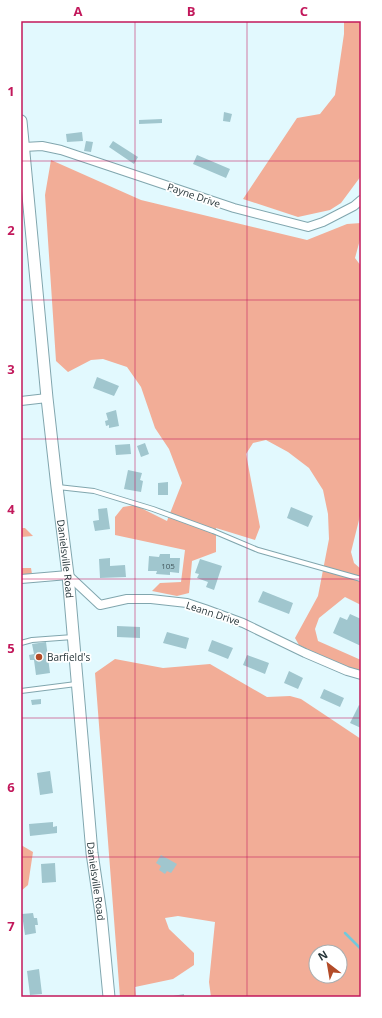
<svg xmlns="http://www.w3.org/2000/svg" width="382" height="1018" viewBox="0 0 382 1018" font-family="'Open Sans',sans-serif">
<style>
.forest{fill:#f2ad97;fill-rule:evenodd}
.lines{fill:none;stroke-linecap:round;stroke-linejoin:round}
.stream{stroke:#72c9db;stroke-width:2.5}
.building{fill:#a0c6ce}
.lane-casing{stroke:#81a6ae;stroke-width:6}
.street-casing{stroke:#81a6ae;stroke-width:10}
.secondary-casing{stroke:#81a6ae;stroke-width:13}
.lane{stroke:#fff;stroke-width:4}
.street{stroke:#fff;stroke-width:8}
.secondary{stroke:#fff;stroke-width:11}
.grid{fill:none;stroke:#c2185b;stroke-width:1;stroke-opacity:0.55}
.poi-dot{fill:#b34b28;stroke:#fff;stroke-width:1.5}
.labels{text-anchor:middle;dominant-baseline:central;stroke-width:3.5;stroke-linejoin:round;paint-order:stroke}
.number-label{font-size:8px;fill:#44595e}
.street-label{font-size:10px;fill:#263539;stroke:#fff}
.poi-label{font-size:10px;fill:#263539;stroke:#fff;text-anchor:start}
.neatline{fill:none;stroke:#c2185b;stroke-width:1.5}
.grid-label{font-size:13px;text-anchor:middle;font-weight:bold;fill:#c2185b}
</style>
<rect width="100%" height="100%" fill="#e2f9fe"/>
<path class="forest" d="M344 21H361V176L341 203 330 210 298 217 243 199 297 118 320 114 335 95 344 34Z
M51 160 141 200 307 240 347 224 361 223V236L355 258 361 266V516H360L351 552 354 563 361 569V605L345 597 319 618 315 629 318 641 361 660V673L357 674 299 645 295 638 318 596 329 539 328 514 323 490 309 468 288 452 266 440 253 443 246 454 260 527 255 540 216 528V552L192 561 189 593 177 596 152 591 160 583 181 582 185 550 115 535V517L123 507 135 505 167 521 182 483 169 449 155 428 141 387 127 367 103 359 91 360 68 372 56 361 45 195Z
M21 528H25L33 536 21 537Z
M21 568H31L32 574H21Z
M115 659 163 668 210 664 267 697 290 696 301 699 361 739V997H211L209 982 215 922 178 916 165 918 169 929 194 953V965L173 979 135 987 136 997H120L95 673ZM316 952H340V976H316Z
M21 845 33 852 28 885 21 891Z"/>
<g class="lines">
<path class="stream" d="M345 933 361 949"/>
</g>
<path class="building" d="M224 112 232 114 230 122 223 121Z
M162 119V123L139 124V120Z
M82 132 83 141 67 142 66 134Z
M86 141 93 142 91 152 84 151Z
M113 141 138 157 134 164 109 147Z
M197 155 230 169 226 178 193 164Z
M97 377 119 386 114 396 93 388Z
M116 410 119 426 109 428V425L106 426 105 421 108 420 106 413Z
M145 443 149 454 141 457 137 446Z
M130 444 131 454 116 455 115 445Z
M128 470 142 473 140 480 143 481 141 492 124 489Z
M168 482V495H158V483Z
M291 507 313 516 308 527 287 518Z
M107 508 110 529 95 531 93 521 99 520 98 509Z
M160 554H170V558H180L179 573 170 572V575L156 574 157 571H148L149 556 159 557Z
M110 558V566L125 565 126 577 100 578 99 559Z
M200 559 222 566 214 590 206 587 208 582 197 578 199 574 195 573Z
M263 591 293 603 289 614 258 602Z
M350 614 361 619V646L333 633 340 617 347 620Z
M117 626 140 627V638L117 637Z
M167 632 189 638 186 649 163 643Z
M212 640 233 648 228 659 208 651Z
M46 642 50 673 36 675 34 660H30L29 655 34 654 32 644Z
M247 655 269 663 265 674 243 665Z
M289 671 303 678 298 689 284 683Z
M324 689 344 698 340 707 320 698Z
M41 699V704L32 705 31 700Z
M359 705 361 706V728L350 723Z
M50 771 53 793 40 795 37 773Z
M53 822V827L57 826V833L30 836 29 824Z
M161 855 177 864 171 873 167 871 165 874 159 870 161 866 156 863Z
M55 863 56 882 42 883 41 864Z
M33 913 34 918H37L38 925H35L36 933 25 935 22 914Z
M39 969 42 994 30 995 27 971Z
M184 994V997H173V996Z"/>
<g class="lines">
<g class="lane-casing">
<path id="lane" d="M58 487 94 491 153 509 213 531 258 550 361 579
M21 643 32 640 73 637
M21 691 76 684"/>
</g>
<g class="street-casing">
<path id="street" d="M24 147 42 146 61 150 234 208 308 227 323 222 354 206 361 200
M21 401 47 398
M21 579 68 575 100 605 127 599H151L187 603 205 609 243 623 305 653 347 671 361 675"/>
</g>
<g class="secondary-casing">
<g id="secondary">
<path id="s1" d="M21 121 47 398 57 487 68 575 92 853 101 914 109 997"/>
</g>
</g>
<use href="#lane" class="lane"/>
<use href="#street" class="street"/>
<use href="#secondary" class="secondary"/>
</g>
<path class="grid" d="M135 21V997M247 21V997M21 161H361M21 300H361M21 439H361M21 579H361M21 718H361M21 857H361"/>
<circle class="poi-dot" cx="39" cy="657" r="4"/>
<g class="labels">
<g class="number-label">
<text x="168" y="565">105</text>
</g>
<g class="street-label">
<text transform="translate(194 195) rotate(19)">Payne Drive</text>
<text stroke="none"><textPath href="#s1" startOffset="440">Danielsville Road</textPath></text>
<text transform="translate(213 613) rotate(18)">Leann Drive</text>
<text stroke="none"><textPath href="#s1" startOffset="764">Danielsville Road</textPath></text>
</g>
<g class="poi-label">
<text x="47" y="657">Barfield's</text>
</g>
</g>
<rect width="382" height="1018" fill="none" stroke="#ffffff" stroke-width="44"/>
<g transform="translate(328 964) rotate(329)"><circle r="19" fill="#ffffff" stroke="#a8aeb0"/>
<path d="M0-3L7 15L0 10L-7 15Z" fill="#b34b28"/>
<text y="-6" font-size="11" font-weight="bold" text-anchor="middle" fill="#263539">N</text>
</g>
<rect x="22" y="22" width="338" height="974" class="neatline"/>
<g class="grid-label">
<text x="78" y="16">A</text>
<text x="191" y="16">B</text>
<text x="304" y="16">C</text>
<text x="11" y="96">1</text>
<text x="11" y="235">2</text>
<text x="11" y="374">3</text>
<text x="11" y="514">4</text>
<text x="11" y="653">5</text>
<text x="11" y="792">6</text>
<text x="11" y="931">7</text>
</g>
</svg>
